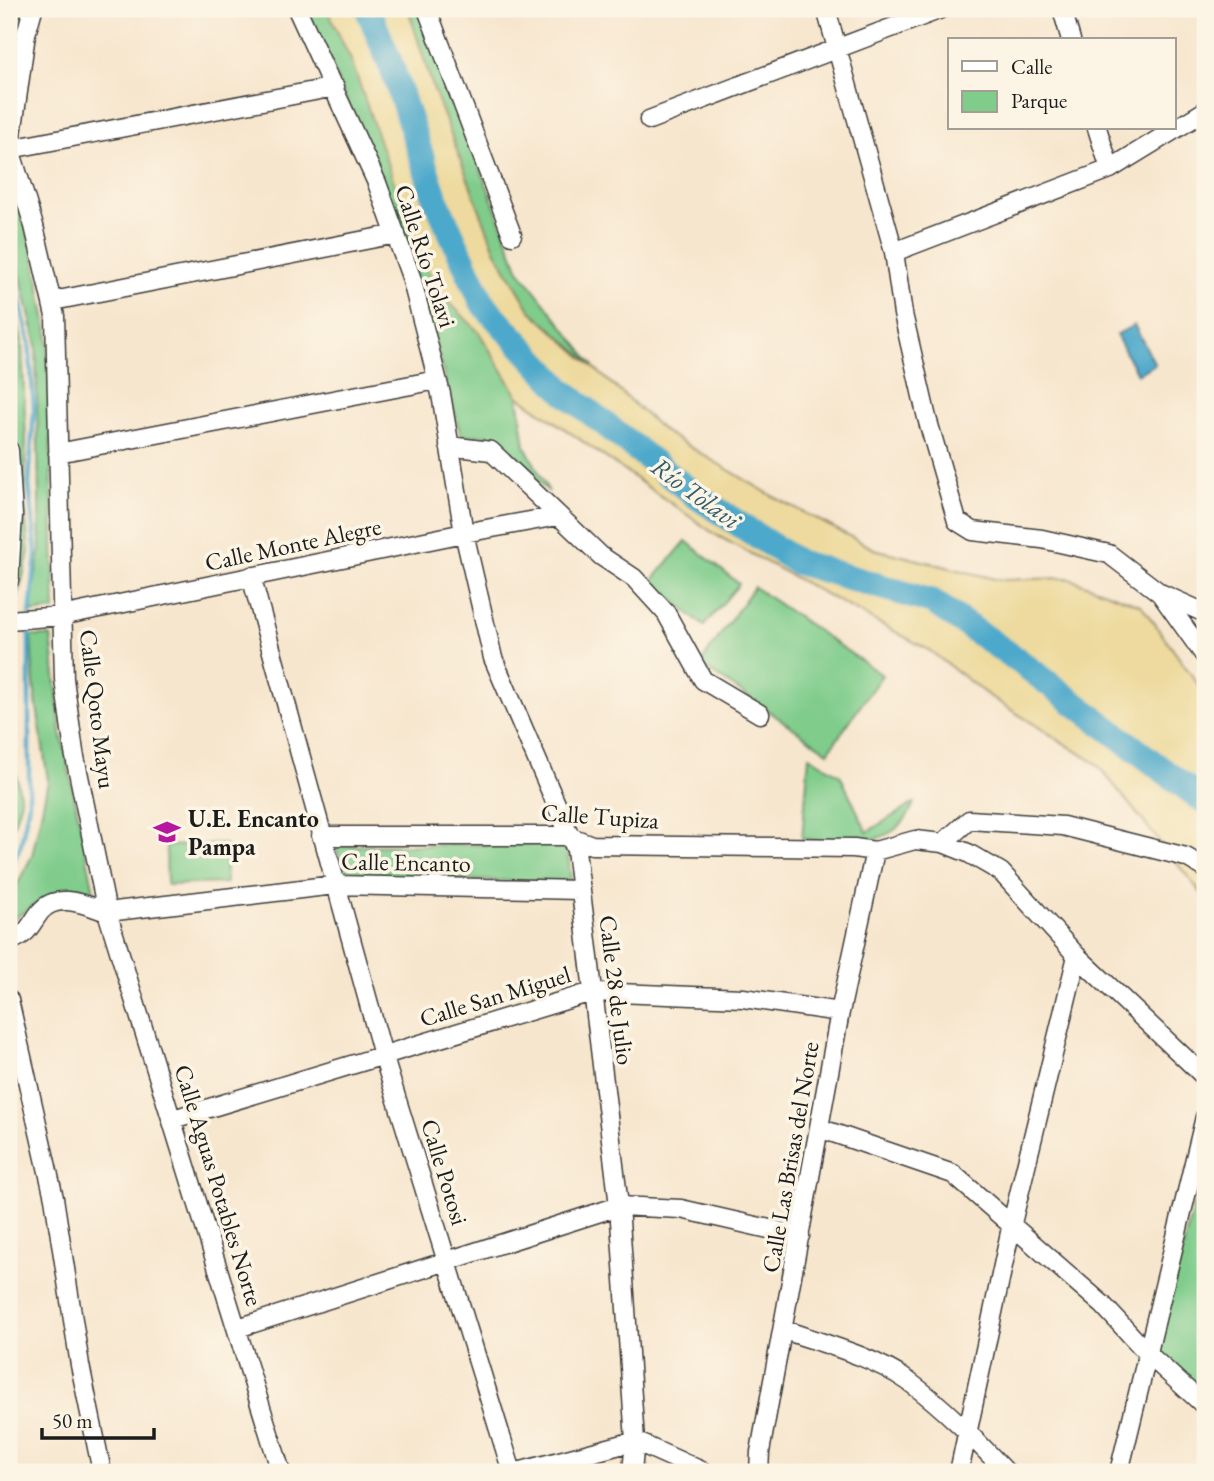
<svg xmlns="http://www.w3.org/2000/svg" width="1214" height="1481" viewBox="0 0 1214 1481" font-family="'EB Garamond',serif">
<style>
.green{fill:#7fcc8b;stroke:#4e7454;stroke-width:2}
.sand{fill:#eeda9e;stroke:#857b5d;stroke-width:2}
.water{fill:#4da9cb;stroke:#346274;stroke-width:2}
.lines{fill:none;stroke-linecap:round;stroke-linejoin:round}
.stream{stroke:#4da9cb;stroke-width:4.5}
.river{stroke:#4da9cb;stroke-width:26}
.street-casing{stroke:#3d3a37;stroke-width:21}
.street{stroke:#fff;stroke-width:18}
.labels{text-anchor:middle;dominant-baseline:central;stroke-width:7;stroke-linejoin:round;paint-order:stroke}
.street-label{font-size:24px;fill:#1c1c1c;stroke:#fcf5e5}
.poi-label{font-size:24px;font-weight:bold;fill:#1c1c1c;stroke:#fcf5e5;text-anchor:start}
.water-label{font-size:26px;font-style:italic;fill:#325b6b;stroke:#fcf5e5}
</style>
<rect width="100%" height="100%" fill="#fcf5e5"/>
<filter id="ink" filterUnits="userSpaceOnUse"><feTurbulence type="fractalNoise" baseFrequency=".0143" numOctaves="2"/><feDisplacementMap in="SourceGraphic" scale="14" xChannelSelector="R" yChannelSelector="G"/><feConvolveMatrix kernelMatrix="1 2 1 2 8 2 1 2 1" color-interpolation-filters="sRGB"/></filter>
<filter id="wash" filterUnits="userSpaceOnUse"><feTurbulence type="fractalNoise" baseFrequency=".00686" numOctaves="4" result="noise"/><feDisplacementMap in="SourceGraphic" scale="28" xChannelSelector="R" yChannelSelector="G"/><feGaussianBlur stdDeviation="1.57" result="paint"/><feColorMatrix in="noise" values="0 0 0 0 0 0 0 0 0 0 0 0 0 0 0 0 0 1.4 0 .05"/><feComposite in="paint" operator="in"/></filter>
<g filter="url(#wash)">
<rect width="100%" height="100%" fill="#f7e6ce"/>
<path class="green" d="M13 9H24L9 100V25Z
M307 9H327L351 60 442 295 479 332 518 396 525 446 549 492 487 435 461 436 404 234Z
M408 9H420L519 270 594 366 530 310 495 250 433 88Z
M9 177 33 251 48 333 55 610 29 613 40 552 36 342 9 230Z
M9 284 22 342 26 441 24 503 29 552 14 612 18 494 9 381Z
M686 541 739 584 704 626 651 582Z
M754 587 882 675 828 752 700 664Z
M31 636H51L61 732 95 896 54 893 10 921 9 926V900L32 856 48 781 34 687Z
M9 734 21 801 9 840Z
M809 756 840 775 867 832 914 803C895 853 844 841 802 839Z
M225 844 226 883 167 885 166 846Z
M560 844 568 853 571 881 343 880 336 846Z
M1205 1158V1393L1158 1348Z"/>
<path class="sand" d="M327 9H408L433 88 495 250 530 310 665 432 774 497 874 549 999 580 1067 578 1141 605 1205 694V898L1097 764 986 694 929 650 716 535 518 396 479 332 442 295 420 256 351 60Z"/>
<path class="water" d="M1134 325 1155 364 1137 374 1116 335Z"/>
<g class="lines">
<path class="stream" d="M9 256 29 340 34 409 29 484 36 554 30 615
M9 872 21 844 29 803V624"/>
<path class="river" d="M368 9 392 68 436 200 483 304 563 391 696 496 797 562 933 602 1019 661 1205 802"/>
</g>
</g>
<g filter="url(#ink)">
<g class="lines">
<g class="street-casing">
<path id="street" d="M33 9 26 34 10 149 34 226 55 316 64 679 74 752 107 912 281 1472
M297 9 377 183 411 277 441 394 464 533 493 658 576 850 619 1206 635 1441 632 1472
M427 9 512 235
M826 9 894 252 903 314 927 418 957 521 973 531 1042 539 1109 554 1160 593 1205 656
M1062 9 1071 40
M649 120 941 9
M1097 128 1110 169
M10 149 335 87
M894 252 1110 169 1205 111
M53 301 396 234
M449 446 491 451 601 556 634 578 666 613 703 680 760 714
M9 450 13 515 9 580
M58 453 437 380
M251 576 383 1055 512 1472
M1160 593 1205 613
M9 620 61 616 464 533 558 516
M321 836H568L592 845 854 848 875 851 915 840 943 843 968 853 1001 872 1077 956 1205 1077
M943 843 969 820 1063 826 1186 857 1205 868
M9 941C29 934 28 928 40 912 57 891 86 905 107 912L335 885 580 890
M9 1000 54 1198 80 1365 102 1472
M173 1119 592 992 743 998 840 1012
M819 1128 953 1174 1103 1305 1148 1354 1205 1406
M238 1328 619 1206 681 1209 800 1236
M784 1330C825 1344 872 1356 908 1381 944 1407 976 1440 1006 1472
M518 1472 635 1441 704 1472
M759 1472 760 1452 840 1012 875 851
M959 1472 1012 1223 1077 956
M1119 1472 1205 1117"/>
</g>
<use href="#street" class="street"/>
</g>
</g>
<defs>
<g id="school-bare" transform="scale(2.1)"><path d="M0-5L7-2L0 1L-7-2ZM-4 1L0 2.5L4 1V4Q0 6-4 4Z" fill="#b5179e" stroke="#fcf5e5" stroke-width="2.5" paint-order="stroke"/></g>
</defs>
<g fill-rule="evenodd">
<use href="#school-bare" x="167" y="832"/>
</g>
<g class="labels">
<g class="street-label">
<text transform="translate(426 256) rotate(72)">Calle Río Tolavi</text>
<text transform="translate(293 544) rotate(-12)">Calle Monte Alegre</text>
<text transform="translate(98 709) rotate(83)">Calle Qoto Mayu</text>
<text transform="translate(600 816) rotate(4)">Calle Tupiza</text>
<text transform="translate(406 862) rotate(1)">Calle Encanto</text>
<text transform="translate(617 990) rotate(83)">Calle 28 de Julio</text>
<text transform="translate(495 996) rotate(-17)">Calle San Miguel</text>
<text transform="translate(790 1157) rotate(-80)">Calle Las Brisas del Norte</text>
<text transform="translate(445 1172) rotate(73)">Calle Potosi</text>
<text transform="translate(219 1185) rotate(73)">Calle Aguas Potables Norte</text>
</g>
<g class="poi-label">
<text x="188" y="818">U.E. Encanto<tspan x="188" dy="28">Pampa</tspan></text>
</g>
<g class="water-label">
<text transform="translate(696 493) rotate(36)">Río Tolavi</text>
</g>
</g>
<rect width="1214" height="1481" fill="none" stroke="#fcf5e5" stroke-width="35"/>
<rect x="948" y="38" width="228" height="91" fill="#fcf5e5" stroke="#a29e95" stroke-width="2"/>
<rect x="962" y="61" width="35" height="10" fill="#ffffff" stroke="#a29e95" stroke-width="2"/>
<text x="1011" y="74" font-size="21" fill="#1c1c1c">Calle</text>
<rect x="962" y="91" width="35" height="21" fill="#7fcc8b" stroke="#a29e95" stroke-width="2"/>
<text x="1011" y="108" font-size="21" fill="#1c1c1c">Parque</text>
<path d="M42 1428v10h112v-10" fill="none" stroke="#1c1c1c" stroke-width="3.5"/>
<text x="52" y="1428" font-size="21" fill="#1c1c1c" stroke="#fcf5e5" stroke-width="5" paint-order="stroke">50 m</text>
</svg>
